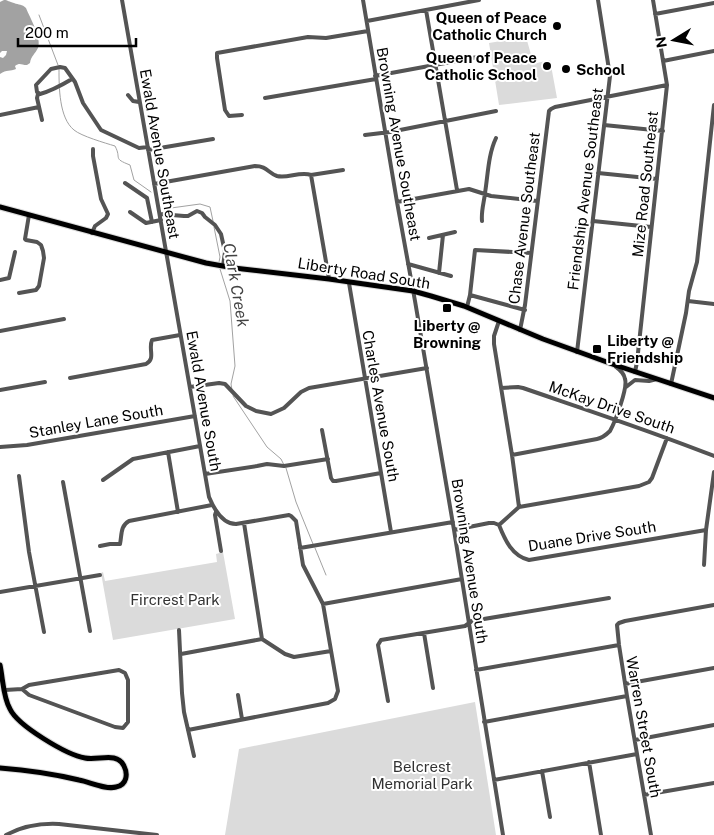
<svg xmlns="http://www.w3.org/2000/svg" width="714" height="835" viewBox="0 0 714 835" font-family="'Public Sans',sans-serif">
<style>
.green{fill:#dbdbdb}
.water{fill:#a2a2a2}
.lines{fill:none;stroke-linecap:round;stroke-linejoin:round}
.stream{stroke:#a2a2a2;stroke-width:1}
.major-casing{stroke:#dbdbdb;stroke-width:7}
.minor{stroke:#545454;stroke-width:4}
.major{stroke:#000;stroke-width:5}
.poi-dot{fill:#000;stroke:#fff;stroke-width:2}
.labels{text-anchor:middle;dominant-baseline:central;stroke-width:4;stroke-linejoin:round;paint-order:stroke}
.poi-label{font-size:15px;font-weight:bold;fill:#000;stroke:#fff;text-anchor:end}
.street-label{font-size:15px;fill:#000;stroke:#fff}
.park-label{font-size:15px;fill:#323232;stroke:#fff}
.water-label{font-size:16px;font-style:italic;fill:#434343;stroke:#fff}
</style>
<rect width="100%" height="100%" fill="#fff"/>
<path class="green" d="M526 37 532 58H535L537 63 550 60 557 98 499 105 489 43Z
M223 552 235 619 113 640 101 573 103 572 105 581 217 562 216 554Z
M475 702 496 835H225L239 749Z"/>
<path class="water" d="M4 0C8 0 9 2 14 3 19 5 22 4 26 8 30 18 42 38 38 48 35 54 31 56 30 63L27 65C21 65 20 62 15 66L16 69C10 72 7 69 0 74V57L3 58 6 55 7 51H2L0 53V2Z"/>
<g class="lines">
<path class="stream" d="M39 15 58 65
M59 69C59 87 59 118 74 130 81 136 105 143 115 146 122 159 112 158 130 165L134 180 151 192
M161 199 171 208 200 204 210 207 213 221
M214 227 220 257 219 262
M220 269 230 301 235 366 231 384 232 390
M233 396 267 447 281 459 284 465
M286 468 296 502 313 544
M315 548 326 575"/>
<g class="major-casing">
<path id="major" d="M0 207 206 263 234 268 329 279 413 291 431 296 464 306 543 339 615 365 714 398
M0 665C3 679 3 697 10 709 18 726 67 755 85 758 98 761 117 751 124 766 128 774 127 785 116 787 106 790 90 782 79 780 54 774 26 770 0 768"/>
</g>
<path class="minor" d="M122 0 209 497C214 509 222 524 236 524L289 515 291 516 296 521 303 565 323 604 338 691 335 699 328 703 188 730
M363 0 397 202 415 301 454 530 503 835
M426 10 457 190
M655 14 714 3
M367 21 479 0
M663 61 714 51
M375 76 483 56
M72 79C62 85 51 91 40 94L37 92 36 85 51 69 60 67 65 68 75 82 83 103 101 130 139 148 148 147
M38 94 37 98 42 120
M128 95 133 101 139 102
M265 98 376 79
M0 115 39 107
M242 115 229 116 225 110 217 58V53L308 37 326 38 368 31
M604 125 663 131
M365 135 390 132 496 111
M148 150 213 139
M598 173 657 179
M311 175 329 279
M125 183 147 198 152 222
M154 184 255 166C267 166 268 173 277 176 287 179 300 171 311 175L343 170
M397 202 469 189 491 196 537 201
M130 212 146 223 161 220
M160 214 184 216H188L197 211 202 213 205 217 215 225 221 234 225 252 223 266
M482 221C481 211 484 203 485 193 488 175 488 155 496 138
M593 221 651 227
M92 233 95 226 106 218 108 214 101 199 93 156V149
M429 238 455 232
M408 264 451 276
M439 273 443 235
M0 280 9 278 15 252
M349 283 391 532
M19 293 36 290 39 286 44 258 43 251 41 245 37 242 26 240 25 239 29 215
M688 301 714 304
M467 307 470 295
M525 310 470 295 475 250 531 253
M499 321 494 336V344L512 455 519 507
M520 330 525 305 549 111 551 109 555 107 667 85
M0 331 64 319
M577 352 610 76 598 0
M635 372 637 362 667 85 653 0
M70 378 146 364C156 359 148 349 152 340L180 335
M671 384 686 313 689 291 697 262 714 105
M190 387 219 383 225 384 246 406 256 411 271 414 284 408 301 392 309 388 427 368
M626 387 635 380 649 381 657 379
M501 388 518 387 523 388C587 410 651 431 714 456
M0 390 45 382
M322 430 331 478 333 481H336L381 473
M0 447 27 445 195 416
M168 452 178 512
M512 455 597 439C602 438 606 435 610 431 615 422 628 388 625 379 624 373 620 370 616 367
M205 474 257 466 267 464 284 466 328 459
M19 476 29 552 44 632
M103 480 133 459 200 446
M63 482 90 631
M216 512 215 515 221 551
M244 523 262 639
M499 525C505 540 512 556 529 560L706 530
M454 530 489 523H494L499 525 519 507 639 486 649 482 652 478 667 438
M100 546 110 544H120C122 535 120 526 129 521L212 505
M300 548 453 522
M704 565 706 530 714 472
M0 592 100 575
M323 604 462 579
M179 630 182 693 184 712 194 756
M424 633 433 688
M181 654 262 639 285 654 294 657 331 651
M476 670 619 645
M625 684 714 668
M5 690 22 689 29 685 119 670 125 673 128 680V722L123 728 115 727 29 695 22 689
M238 695 242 719
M388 701 378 645 381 640 465 626 472 621 609 598
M484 722 627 696
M635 740 714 725
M589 762 601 835
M542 771 550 817
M494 780 637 754
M644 795 714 783
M6 835C23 826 40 823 59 824L157 835
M651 835 627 696 619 645 617 625 619 623 625 621 714 605"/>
<use href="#major" class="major"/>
</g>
<g class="poi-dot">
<circle cx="557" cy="26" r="5"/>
<circle cx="547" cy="66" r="5"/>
<circle cx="566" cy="69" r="5"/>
<rect x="442" y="303" width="10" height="10" rx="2.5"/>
<rect x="592" y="344" width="10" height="10" rx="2.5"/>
</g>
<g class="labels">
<g class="poi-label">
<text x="547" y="17">Queen of Peace<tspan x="547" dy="17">Catholic Church</tspan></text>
<text x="537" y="57">Queen of Peace<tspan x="537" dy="17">Catholic School</tspan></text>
<text x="576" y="69" text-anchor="start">School</text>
<text x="447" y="325" text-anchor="middle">Liberty @<tspan x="447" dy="17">Browning</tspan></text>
<text x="607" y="340" text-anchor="start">Liberty @<tspan x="607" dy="17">Friendship</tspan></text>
</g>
<g class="street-label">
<text transform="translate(399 144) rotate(80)">Browning Avenue Southeast</text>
<text transform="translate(160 154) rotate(80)">Ewald Avenue Southeast</text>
<text transform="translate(645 184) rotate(-84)">Mize Road Southeast</text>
<text transform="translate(585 189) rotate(-83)">Friendship Avenue Southeast</text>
<text transform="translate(524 218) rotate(-83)">Chase Avenue Southeast</text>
<text transform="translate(364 273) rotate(9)">Liberty Road South</text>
<text transform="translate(204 401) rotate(80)">Ewald Avenue South</text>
<text transform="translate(381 406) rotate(80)">Charles Avenue South</text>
<text transform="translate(612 407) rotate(19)">McKay Drive South</text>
<text transform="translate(96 421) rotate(-10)">Stanley Lane South</text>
<text transform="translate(592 536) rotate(-9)">Duane Drive South</text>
<text transform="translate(470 561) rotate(81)">Browning Avenue South</text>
<text transform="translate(644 727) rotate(80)">Warren Street South</text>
</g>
<g class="park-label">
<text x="175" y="599">Fircrest Park</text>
<text x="422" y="766">Belcrest<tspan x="422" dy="17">Memorial Park</tspan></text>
</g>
<g class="water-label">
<text transform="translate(236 285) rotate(80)">Clark Creek</text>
</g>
</g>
<g transform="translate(674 40) rotate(260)" stroke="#ffffff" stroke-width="4" paint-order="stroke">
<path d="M0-4L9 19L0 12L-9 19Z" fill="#000000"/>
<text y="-8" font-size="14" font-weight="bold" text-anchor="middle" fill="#000000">N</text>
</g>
<path d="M18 38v8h118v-8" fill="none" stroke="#000000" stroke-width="2.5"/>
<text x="25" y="38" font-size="15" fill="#000000" stroke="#ffffff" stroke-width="4" paint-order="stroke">200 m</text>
</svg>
